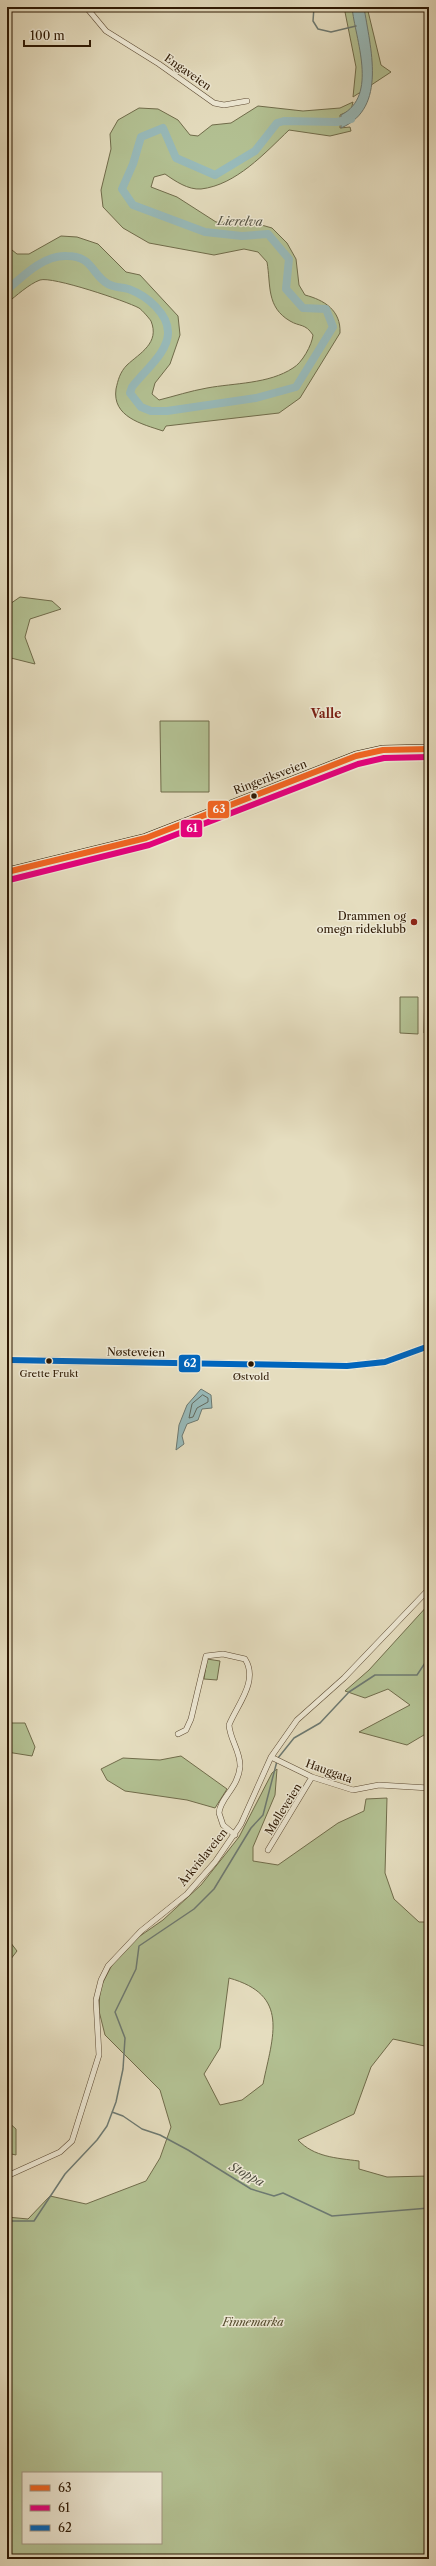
<svg xmlns="http://www.w3.org/2000/svg" width="436" height="2566" viewBox="0 0 436 2566" font-family="'Libre Caslon Text',serif">
<style>
.green{fill:#b3c193;stroke:#706c4b;fill-rule:evenodd}
.water{fill:#98baba;stroke:#6d7971}
.lines{fill:none;stroke-linecap:round;stroke-linejoin:round}
.shore{stroke:#62695e;stroke-width:1}
.stream{stroke:#6d7971;stroke-width:1.5}
.river{stroke:#98baba;stroke-width:8}
.street-casing{stroke:#5b4932;stroke-width:6}
.secondary-casing{stroke:#2d1803;stroke-width:8}
.primary-casing{stroke:#2d1803;stroke-width:10}
.street{stroke:#eee9d5;stroke-width:5}
.secondary{stroke:#eee9d5;stroke-width:7}
.primary{stroke:#e2be80;stroke-width:8}
.bus-1-casing{stroke:#eee9d5;stroke-width:9}
.bus-2-casing{stroke:#eee9d5;stroke-width:9}
.bus-3-casing{stroke:#eee9d5;stroke-width:9}
.bus-1{stroke:#f26522;stroke-width:6}
.bus-2{stroke:#e5007d;stroke-width:6}
.bus-3{stroke:#0065bd;stroke-width:6}
.bus-dot{fill:#2d1803;stroke:#eee9d5;stroke-width:1.5}
.poi-dot{fill:#8f2418;stroke:#eee9d5;stroke-width:1.5}
.labels{text-anchor:middle;dominant-baseline:central;stroke-width:3;stroke-linejoin:round;paint-order:stroke}
.bus-label{font-size:10px;fill:#2d1803;stroke:#eee9d5}
.street-label{font-size:11px;fill:#2d1803;stroke:#eee9d5}
.poi-label{font-size:11px;fill:#2d1803;stroke:#eee9d5;text-anchor:end}
.park-label{font-size:11px;font-style:italic;fill:#554b2e;stroke:#eee9d5}
.water-label{font-size:12px;font-style:italic;fill:#525143;stroke:#eee9d5}
.neighbourhood-label{font-size:12px;font-weight:bold;fill:#7a1f14;stroke:#eee9d5}
.line-badge{stroke:#eee9d5;stroke-width:1.5}
.badge-label{font-size:11px;text-anchor:middle;font-weight:bold;fill:#fff}
</style>
<rect width="100%" height="100%" fill="#e5ddbf"/>
<filter id="stains"><feTurbulence type="fractalNoise" baseFrequency=".005" numOctaves="4"/><feColorMatrix values="0 0 0 0 .2 0 0 0 0 .09 0 0 0 0 .02 0 0 0 .5 -.17"/></filter>
<radialGradient id="worn" r=".72"><stop offset=".6" stop-color="#630" stop-opacity="0"/><stop offset="1" stop-color="#630" stop-opacity=".3"/></radialGradient>
<path class="green" d="M344 7H367L381 65 391 72 353 97 356 67Z
M353 102 351 110 340 115V128L350 127 351 131 330 136 289 130C265 153 236 185 201 189 188 190 175 181 165 174L154 177 151 187 177 197 216 222H251L272 228 287 243 296 259 299 285 305 295C324 300 341 310 340 333L300 398 279 413 166 426 163 431C142 424 112 417 116 389 118 380 120 372 127 365 140 353 160 343 151 321 149 318 142 310 139 308 126 301 52 276 40 280 29 284 16 296 7 303V246L17 254H29L61 236 77 237 98 244 126 272 140 275 178 316 180 335 170 364 155 383 152 394 159 400C175 396 190 391 207 388 234 383 269 384 293 368 302 363 312 345 313 335 305 323 300 327 290 321 266 307 271 285 267 262L258 252 244 249 214 255 149 243 123 228 103 207 101 190 111 149 110 134 118 120 139 108 158 109 178 120 190 135 198 136 212 125 231 123 258 106 303 111 340 108Z
M20 597 52 601 61 609 30 619 25 637 35 664 7 657V606Z
M160 721H209V792H161Z
M425 991H429V1034L424 1033Z
M400 997H418V1034L400 1033Z
M429 1604V1732L407 1745 359 1732 410 1705 388 1689 365 1698 345 1691 369 1670Z
M207 1659 220 1661 217 1680 204 1679Z
M7 1723H25L35 1747 32 1756 7 1752Z
M181 1756 227 1789 215 1808 187 1800 125 1791 107 1780 101 1769 123 1758 160 1760Z
M277 1769 275 1795 253 1847V1861L278 1865 338 1823 364 1811 366 1799 387 1798 385 1873 394 1899 419 1922H429V2047L393 2039 371 2067 354 2114 298 2140C314 2157 336 2158 359 2161V2169L387 2177 429 2176V2559H7V2217L28 2219 50 2196 86 2204 146 2181 160 2158 171 2127 160 2090 105 2035 99 2011 100 1988 113 1963 130 1943 163 1920 201 1885 239 1837 272 1773ZM229 1978C290 1995 273 2035 263 2084L242 2100 220 2105 204 2074 220 2048ZM23 2473H161V2543H23Z
M7 1938 17 1951 7 1964Z
M7 2121 16 2129V2155L7 2153Z"/>
<path class="water" d="M352 7H364C370 47 388 108 341 128V115C379 96 355 39 352 7Z
M201 1389 211 1395 212 1408 202 1409 198 1420 187 1424 182 1436 184 1444 176 1450 179 1425 187 1405Z"/>
<g class="lines">
<path class="shore" d="M203 1395 208 1398V1402L197 1408 193 1417 189 1418 192 1404Z"/>
<path class="stream" d="M314 7 313 21 318 29 331 32 356 26
M278 1758 294 1738 320 1723 349 1692 375 1675H417L429 1657
M112 2112 123 2116 142 2129 160 2135 188 2150 251 2189 274 2196 283 2193 332 2216 429 2208
M7 2221H34L65 2174 97 2140 107 2126 116 2102 123 2069 125 2038 115 2012 136 1969 139 1946 194 1909 214 1889 251 1828 263 1815 277 1761"/>
<path class="river" d="M7 290C23 276 43 255 67 256 93 256 91 274 108 284 115 288 124 287 131 290 147 296 168 314 168 332 169 352 143 372 132 387L130 393 141 407 151 411H167L256 398 296 387 333 327 326 309 303 308 286 289 289 259 268 234 242 236 205 232 133 205 122 189 133 164 141 137 163 128 176 158 215 175 255 151 277 123 284 121 337 122 351 119"/>
<g class="street-casing">
<path id="street" d="M86 7 106 31 159 64 214 103 224 105 247 101
M178 1734 186 1730 191 1719 206 1656 223 1654 245 1659C259 1681 237 1705 229 1725 230 1740 241 1752 240 1767 238 1788 220 1798 219 1813L223 1825 235 1835
M271 1757 312 1777 353 1790 379 1785 429 1788
M268 1850 312 1777
M7 2176 60 2152 72 2141 99 2055 96 2000 101 1980 108 1966 141 1931 187 1894 215 1862 241 1824 271 1757 297 1720 344 1678 429 1589"/>
</g>
<g class="secondary-casing">
<path id="secondary" d="M7 1360 347 1366 385 1362 429 1346"/>
</g>
<g class="primary-casing">
<path id="primary" d="M7 872 146 838 356 756 383 750 429 749"/>
</g>
<use href="#street" class="street"/>
<use href="#secondary" class="secondary"/>
<use href="#primary" class="primary"/>
<g class="bus-1-casing">
<path id="bus-1" d="M7 872 146 838 356 756 383 750 429 749"/>
</g>
<g class="bus-2-casing">
<path id="bus-2" d="M9 880 149 845 358 764 384 758 429 757"/>
</g>
<g class="bus-3-casing">
<path id="bus-3" d="M7 1360 347 1366 385 1362 429 1346"/>
</g>
<use href="#bus-1" class="bus-1"/>
<use href="#bus-2" class="bus-2"/>
<use href="#bus-3" class="bus-3"/>
</g>
<g class="bus-dot">
<circle cx="254" cy="796" r="3.5"/>
<circle cx="49" cy="1361" r="3.5"/>
<circle cx="251" cy="1364" r="3.5"/>
</g>
<circle class="poi-dot" cx="414" cy="922" r="4"/>
<g class="labels">
<g class="bus-label">
<text x="49" y="1373">Grette Frukt</text>
<text x="251" y="1376">Østvold</text>
</g>
<g class="street-label">
<text transform="translate(188 72) rotate(35)">Engaveien</text>
<text transform="translate(270 777) rotate(-21)">Ringeriksveien</text>
<text transform="translate(136 1352) rotate(1)">Nøsteveien</text>
<text transform="translate(329 1771) rotate(20)">Hauggata</text>
<text transform="translate(283 1809) rotate(-58)">Mølleveien</text>
<text transform="translate(203 1857) rotate(-51)">Årkvislaveien</text>
</g>
<g class="poi-label">
<text x="406" y="916">Drammen og<tspan x="406" dy="13">omegn rideklubb</tspan></text>
</g>
<g class="park-label">
<text x="253" y="2322">Finnemarka</text>
</g>
<g class="water-label">
<text transform="translate(240 221) rotate(1)">Lierelva</text>
<text transform="translate(247 2174) rotate(28)">Stoppa</text>
</g>
<g class="neighbourhood-label">
<text x="326" y="713">Valle</text>
</g>
</g>
<g class="line-badge">
<rect x="207" y="800" width="23" height="19" rx="4" fill="#f26522"/>
<rect x="180" y="819" width="23" height="19" rx="4" fill="#e5007d"/>
<rect x="178" y="1354" width="23" height="19" rx="4" fill="#0065bd"/>
</g>
<g class="badge-label">
<text x="219" y="813">63</text>
<text x="192" y="832">61</text>
<text x="190" y="1367">62</text>
</g>
<rect width="436" height="2566" fill="none" stroke="#e5ddbf" stroke-width="24"/>
<rect x="8" y="8" width="420" height="2550" fill="none" stroke="#2d1803" stroke-width="2"/>
<rect x="12" y="12" width="412" height="2542" fill="none" stroke="#2d1803"/>
<rect x="22" y="2472" width="140" height="72" fill="#eee9d5" stroke="#a19581"/>
<rect x="30" y="2485" width="20" height="6" fill="#f26522" stroke="#a19581"/>
<text x="58" y="2492" font-size="12" fill="#2d1803">63</text>
<rect x="30" y="2505" width="20" height="6" fill="#e5007d" stroke="#a19581"/>
<text x="58" y="2512" font-size="12" fill="#2d1803">61</text>
<rect x="30" y="2525" width="20" height="6" fill="#0065bd" stroke="#a19581"/>
<text x="58" y="2532" font-size="12" fill="#2d1803">62</text>
<path d="M24 40v6h66v-6" fill="none" stroke="#2d1803" stroke-width="2"/>
<text x="30" y="40" font-size="12" fill="#2d1803" stroke="#eee9d5" stroke-width="3" paint-order="stroke">100 m</text>
<rect width="100%" height="100%" filter="url(#stains)"/>
<rect width="100%" height="100%" fill="url(#worn)"/>
</svg>
